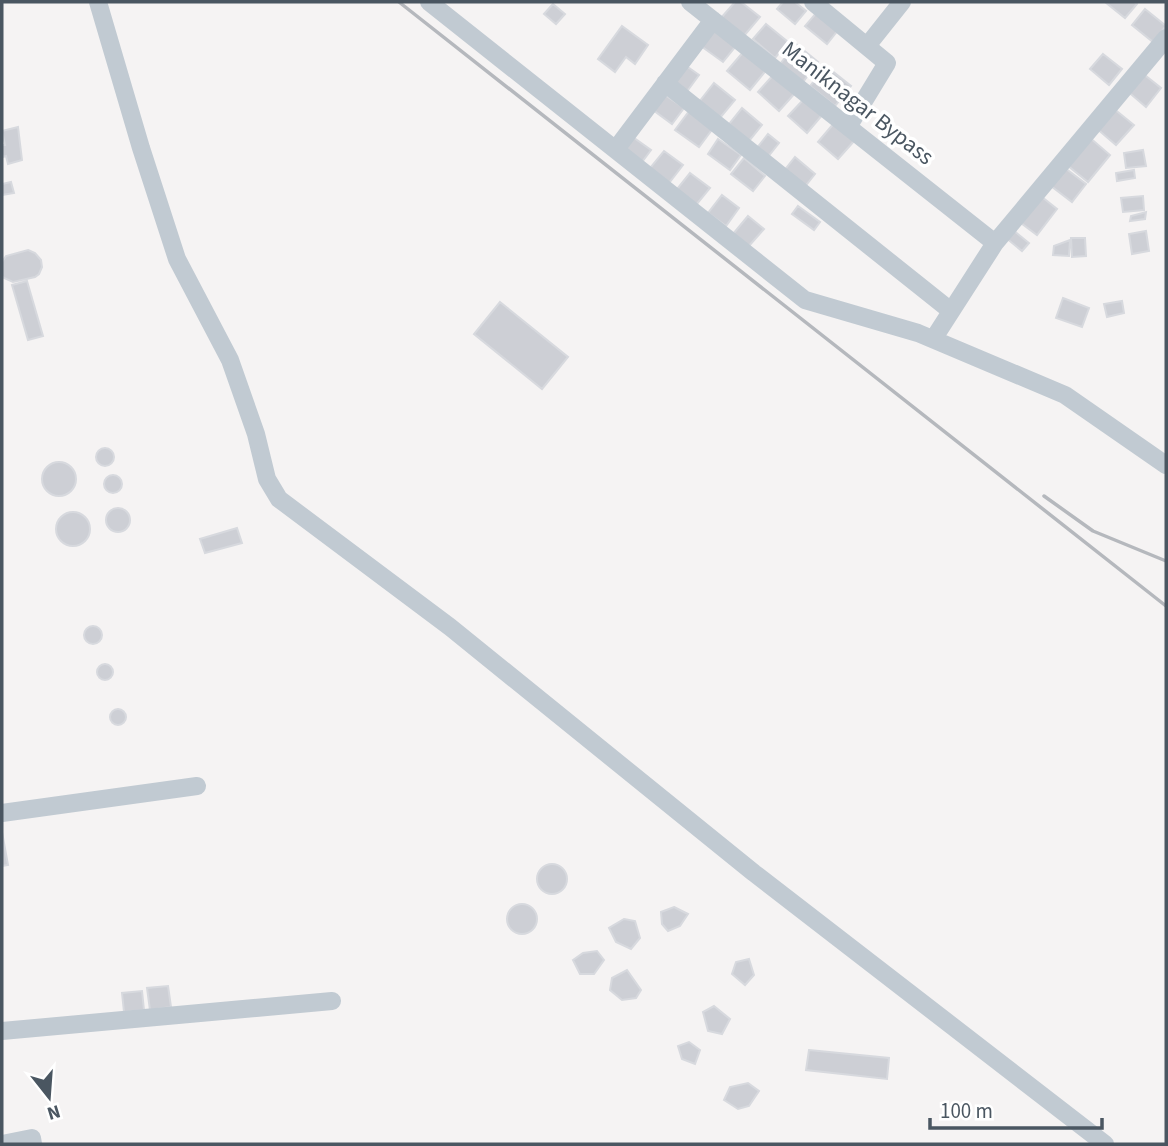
<svg xmlns="http://www.w3.org/2000/svg" width="1168" height="1146" viewBox="0 0 1168 1146" font-family="'Source Sans 3',sans-serif">
<style>
.building{fill:#cdcfd5;stroke:#d7d9de;stroke-width:2}
.lines{fill:none;stroke-linecap:round;stroke-linejoin:round}
.minor{stroke:#c1cad2;stroke-width:18}
.rail{stroke:#b5b8bd;stroke-width:3.5}
.labels{text-anchor:middle;dominant-baseline:central;stroke-width:7;stroke-linejoin:round;paint-order:stroke}
.street-label{font-size:23px;fill:#4a5661;stroke:#fff}
</style>
<rect width="100%" height="100%" fill="#f5f3f3"/>
<path class="building" d="M735 2H741L760 17 743 37 721 18Z
M783 2H795L806 11 795 24 777 9Z
M1105 2H1134L1137 4 1125 18Z
M553 4 565 14 556 24 544 14Z
M1145 9 1166 26 1153 42 1132 25Z
M817 12 839 29 827 44 805 26Z
M766 24 788 42 775 58 753 39Z
M622 26 648 45 635 64 626 57 615 72 598 59Z
M714 29 736 46 723 62 701 46Z
M796 44 818 62 803 82 780 64Z
M745 50 768 68 750 90 727 71Z
M1103 54 1122 69 1109 85 1090 69Z
M685 65 699 75 685 94 671 84Z
M826 66 851 86 835 106 810 86Z
M1141 72 1161 88 1146 107 1126 90Z
M775 73 796 92 779 111 758 92Z
M714 83 735 100 719 119 699 102Z
M665 95 684 108 672 124 653 110Z
M805 98 823 114 807 133 788 116Z
M742 108 762 125 749 141 729 124Z
M1113 108 1134 125 1116 145 1096 128Z
M690 110 714 127 699 147 675 130Z
M835 122 855 140 838 159 818 142Z
M18 127 22 160 8 164 6 156 3 157 2 154V145H5L2 131Z
M768 134 779 143 767 158 756 149Z
M630 135 651 150 642 162 622 146Z
M1089 137 1110 155 1088 182 1067 165Z
M718 139 741 155 730 170 708 154Z
M1143 150 1146 166 1126 168 1124 153Z
M664 151 683 165 669 183 650 168Z
M795 157 815 174 803 189 783 172Z
M744 158 765 176 753 191 731 174Z
M1065 168 1086 184 1072 202 1051 186Z
M1134 170 1135 178 1117 181 1116 173Z
M690 173 710 188 696 205 677 189Z
M11 182 14 193 2 195V184Z
M722 195 739 208 726 226 708 213Z
M1143 196 1144 210 1123 212 1121 198Z
M1042 197 1057 209 1037 235 1021 223Z
M798 206 820 222 814 230 792 214Z
M1146 212 1145 219 1130 221 1131 216Z
M748 216 764 229 748 247 733 234Z
M1013 230 1029 243 1022 251 1006 238Z
M1146 231 1149 251 1132 254 1129 234Z
M1071 238H1085L1086 256 1072 257Z
M1070 240 1069 256 1053 255 1054 246Z
M28 250 35 253 41 260 42 267 39 274 35 277 13 282 4 278 2 276V262L6 256Z
M27 281 43 336 28 340 12 285Z
M1063 298 1089 308 1082 327 1056 318Z
M1122 301 1124 313 1107 317 1104 304Z
M500 302 568 357 542 389 474 334Z
M96 457a9 9 0 1 1 18 0a9 9 0 1 1-18 0Z
M42 479a17 17 0 1 1 34 0a17 17 0 1 1-34 0Z
M104 484a9 9 0 1 1 18 0a9 9 0 1 1-18 0Z
M106 520a12 12 0 1 1 24 0a12 12 0 1 1-24 0Z
M56 529a17 17 0 1 1 34 0a17 17 0 1 1-34 0Z
M237 528 242 543 205 553 200 539Z
M84 635a9 9 0 1 1 18 0a9 9 0 1 1-18 0Z
M97 672a8 8 0 1 1 16 0a8 8 0 1 1-16 0Z
M110 717a8 8 0 1 1 16 0a8 8 0 1 1-16 0Z
M2 832 8 865 2 866Z
M537 879a15 15 0 1 1 30 0a15 15 0 1 1-30 0Z
M507 919a15 15 0 1 1 30 0a15 15 0 1 1-30 0Z
M674 907 688 914 680 926 668 931 662 924 661 912Z
M624 919 635 921 640 938 631 949 616 942 609 928Z
M597 951 604 960 594 974H580L573 960 583 953Z
M749 959 754 975 745 985 732 974 736 962Z
M627 970 641 990 636 998 622 1000 610 990 612 978Z
M168 986 171 1007 150 1010 147 988Z
M142 991 144 1010 124 1012 122 993Z
M714 1006 730 1019 722 1034 708 1031 703 1012Z
M689 1042 700 1050 695 1064 682 1059 678 1046Z
M809 1050 889 1058 887 1079 806 1070Z
M748 1083 759 1091 749 1106 738 1109 724 1100 730 1087Z"/>
<g class="lines">
<path class="minor" d="M98 2 141 148 177 259 230 360 256 434 267 479 279 499 450 627 754 873 1105 1144
M429 2 805 300 918 333 1065 395 1166 465
M690 2 995 243
M813 2 887 63 848 127
M867 46 902 2
M665 83 951 311
M616 149 713 20
M934 338 995 243 1166 38
M2 813 197 786
M2 1031 332 1001
M2 1144 32 1138 33 1144"/>
<path class="rail" d="M399 2 1166 606
M1044 496 1093 531 1166 561"/>
</g>
<g class="labels">
<g class="street-label">
<text transform="translate(858 103) rotate(38)">Maniknagar Bypass</text>
</g>
</g>
<rect width="1168" height="1146" fill="none" stroke="#4a5661" stroke-width="7"/>
<g transform="translate(49 1097) rotate(163)" stroke="#ffffff" stroke-width="5" paint-order="stroke">
<path d="M0-5L12 26L0 18L-12 26Z" fill="#4a5661"/>
<text y="-10" font-size="19" font-weight="bold" text-anchor="middle" fill="#4a5661">N</text>
</g>
<path d="M930 1118v10h172v-10" fill="none" stroke="#4a5661" stroke-width="3.5"/>
<text x="940" y="1118" font-size="21" fill="#4a5661" stroke="#ffffff" stroke-width="5" paint-order="stroke">100 m</text>
</svg>
